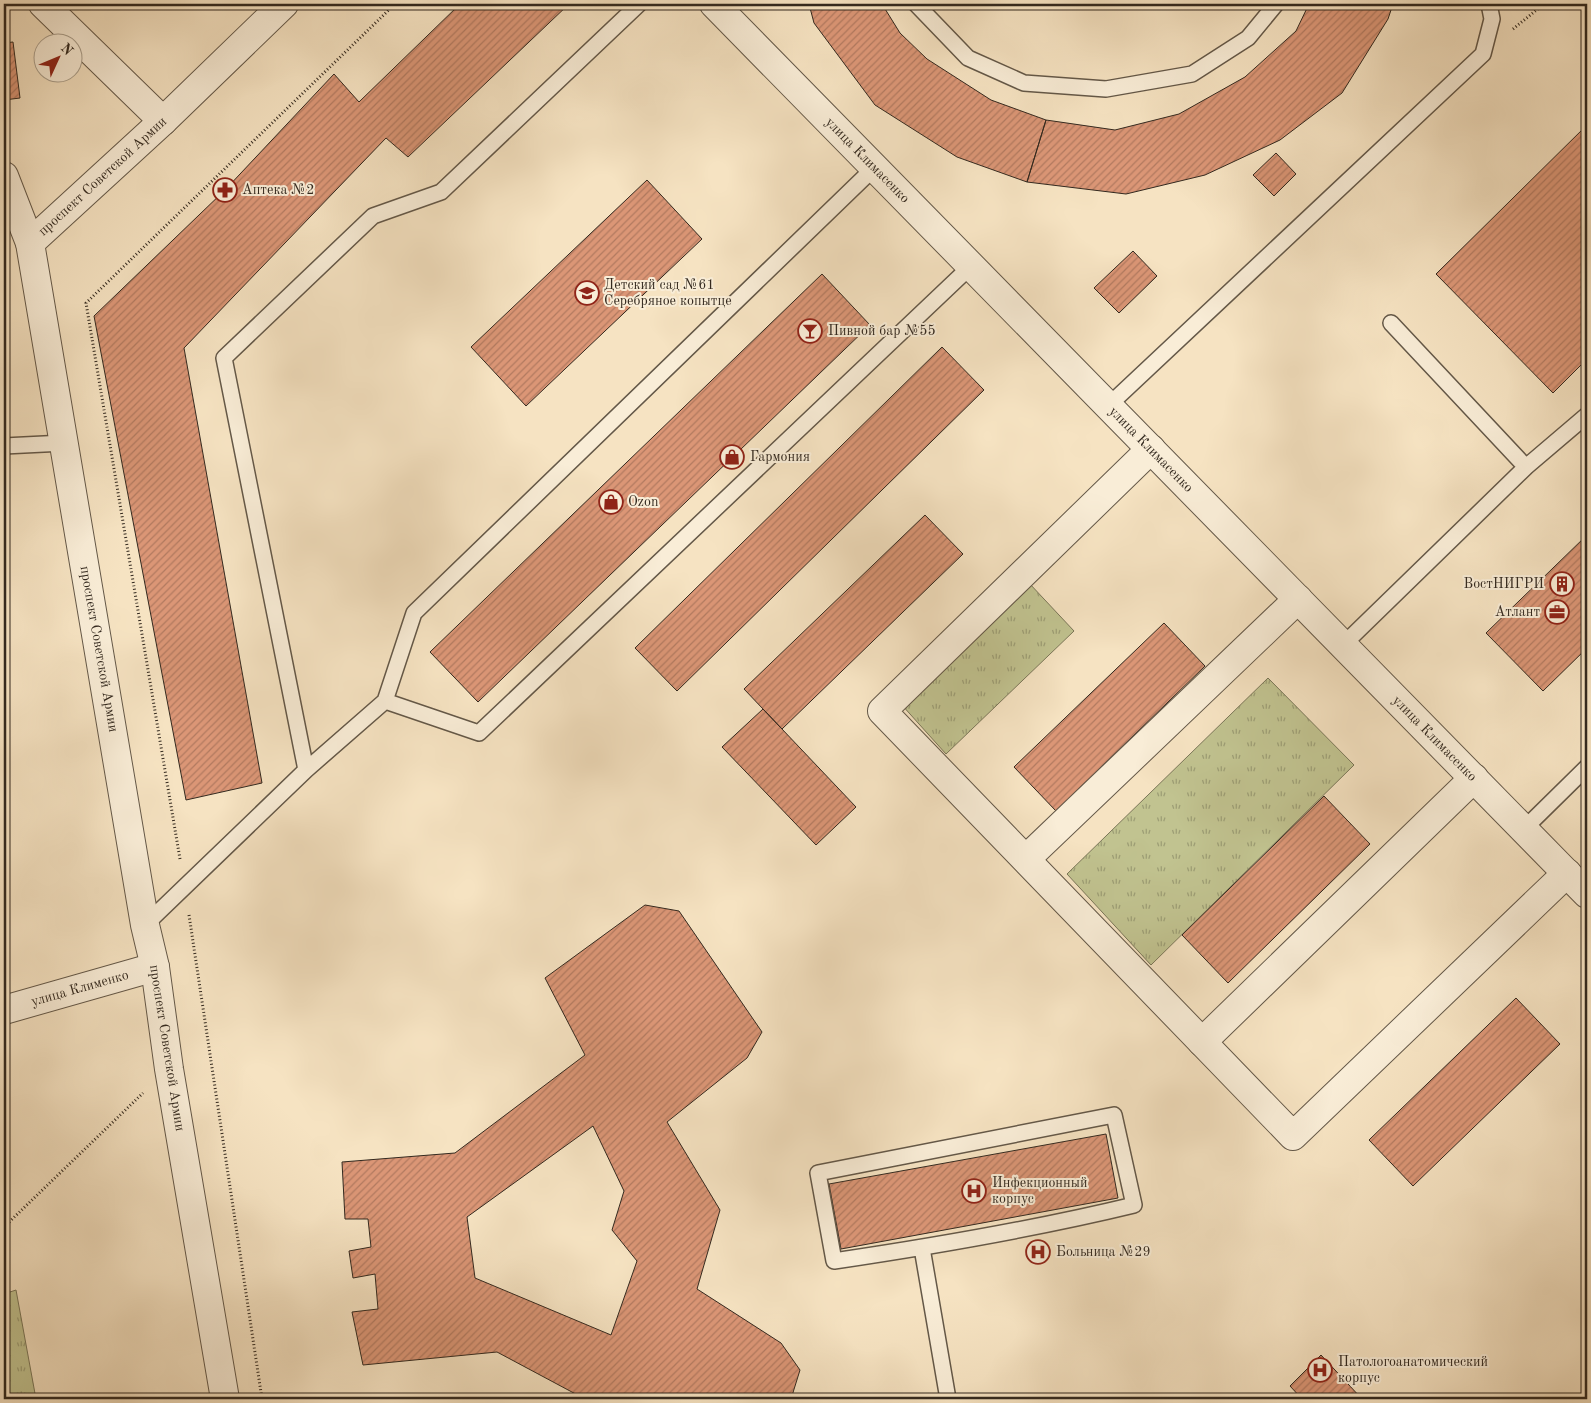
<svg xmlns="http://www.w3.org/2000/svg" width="1591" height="1403" viewBox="0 0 1591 1403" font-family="'Old Standard TT',serif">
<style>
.park{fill:url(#park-tufts);stroke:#7a7658}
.building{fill:url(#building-hatch);stroke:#33291f;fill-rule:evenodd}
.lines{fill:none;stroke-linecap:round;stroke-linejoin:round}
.service-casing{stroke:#645848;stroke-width:18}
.minor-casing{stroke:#645848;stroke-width:30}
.tertiary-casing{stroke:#645848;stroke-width:30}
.path{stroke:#33291f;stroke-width:3;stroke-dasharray:1 2.5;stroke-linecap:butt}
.service{stroke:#f9edd7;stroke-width:15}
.minor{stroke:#f9edd7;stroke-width:28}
.tertiary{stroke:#f9edd7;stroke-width:28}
.labels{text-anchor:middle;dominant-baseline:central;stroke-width:4;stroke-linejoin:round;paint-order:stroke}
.street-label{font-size:14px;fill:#33291f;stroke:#f9edd7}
.poi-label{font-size:14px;fill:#33291f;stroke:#f9edd7;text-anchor:start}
</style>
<defs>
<pattern id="park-tufts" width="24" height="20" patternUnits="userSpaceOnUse" patternTransform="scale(1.25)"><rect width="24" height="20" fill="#c1c390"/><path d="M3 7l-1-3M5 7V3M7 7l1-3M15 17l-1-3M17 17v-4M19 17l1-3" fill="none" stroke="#9d9e75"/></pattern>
<pattern id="building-hatch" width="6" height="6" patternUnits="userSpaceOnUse" patternTransform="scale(1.25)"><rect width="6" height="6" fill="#db9676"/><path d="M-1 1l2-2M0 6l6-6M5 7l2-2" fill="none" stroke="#b27a60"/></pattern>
</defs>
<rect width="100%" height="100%" fill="#f6e3c2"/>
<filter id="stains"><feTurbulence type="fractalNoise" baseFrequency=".004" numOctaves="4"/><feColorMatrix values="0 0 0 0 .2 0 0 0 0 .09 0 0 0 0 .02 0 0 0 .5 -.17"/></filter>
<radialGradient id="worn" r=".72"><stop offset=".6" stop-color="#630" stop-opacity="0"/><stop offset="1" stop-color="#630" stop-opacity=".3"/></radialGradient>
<path class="park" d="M1029 583 1074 631 946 754 901 704Z
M1268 678 1354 765 1151 965 1067 874Z
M16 1290 36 1399H8L4 1377V1294Z"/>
<path class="building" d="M460 4H569L408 157 386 138 184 348 262 783 186 800 94 316 225 190 334 74 359 102Z
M809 4H882L900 33 927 59 991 100 1046 120 1027 182 957 157 875 105 814 23Z
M1309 4H1393L1388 19 1342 93 1280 140 1205 175 1126 194 1027 182 1046 120 1115 130 1179 114 1245 77 1296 31Z
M13 42 20 98 4 100V43Z
M1587 125V359L1553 393 1436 274Z
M1276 153 1296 174 1274 196 1253 175Z
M647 180 702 239 526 406 471 347Z
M1133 251 1157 276 1119 313 1094 288Z
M822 274 870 325 478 702 430 652Z
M942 347 984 390 677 691 635 648Z
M925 515 963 554 782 729 744 689Z
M1587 535V648L1543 691 1486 633Z
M1164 623 1205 666 1056 811 1014 767Z
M763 709 856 807 816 845 722 747Z
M1324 796 1370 844 1228 983 1182 935Z
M645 905 679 911 762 1032 747 1058 667 1122 720 1210 697 1289 781 1343 800 1370 791 1399H585L497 1352 363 1365 352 1312 378 1309 375 1274 353 1278 349 1251 371 1247 368 1219H345L342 1162 455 1153 585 1055 545 978ZM593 1126 624 1191 612 1230 637 1261 611 1335 475 1278 467 1217Z
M1516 998 1560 1044 1413 1186 1369 1140Z
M1106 1134 1118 1198 841 1249 829 1184Z
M1321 1355 1362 1399H1302L1290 1386Z"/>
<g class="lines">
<g class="service-casing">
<path id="service" d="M916 4 968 58 1024 83 1106 89 1192 74 1248 38 1276 4
M1108 406 1483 54 1492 19 1489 4
M4 446 64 443
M1526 467 1587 415
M1343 645 1526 467 1391 323
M385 701 479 733 971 266
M306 770 224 358 373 216 441 192 639 4
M1524 829 1587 767
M145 925 306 770 385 701 414 613 875 167
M1114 1115 1134 1205C1035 1229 935 1246 834 1261L818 1173Z
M922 1248 948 1399"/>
</g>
<g class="minor-casing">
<g id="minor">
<path d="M43 4 163 121"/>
<path d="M4 176 30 243"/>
<path d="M1151 449 882 711 1293 1136 1567 873"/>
<path d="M1026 859 1298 599"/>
<path id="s1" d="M4 1010 155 967"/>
<path d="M1202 1042 1474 778"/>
</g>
</g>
<g class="tertiary-casing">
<g id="tertiary">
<path id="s2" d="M714 4 1587 894"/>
<path id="s3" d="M225 1399 169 1069 155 967 145 925 30 243 163 121 284 4"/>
</g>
</g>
<path class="path" d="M1513 29 1544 4
M180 859 86 303 395 4
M189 915 262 1399
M4 1227 143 1093"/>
<use href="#service" class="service"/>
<use href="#minor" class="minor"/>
<use href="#tertiary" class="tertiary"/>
</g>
<defs>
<g id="pharmacy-ring" transform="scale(1.25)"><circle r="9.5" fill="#f9edd7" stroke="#8f2418" stroke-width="1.5"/><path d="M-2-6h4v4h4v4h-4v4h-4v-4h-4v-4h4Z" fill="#8f2418"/></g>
<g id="school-ring" transform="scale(1.25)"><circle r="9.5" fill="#f9edd7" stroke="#8f2418" stroke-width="1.5"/><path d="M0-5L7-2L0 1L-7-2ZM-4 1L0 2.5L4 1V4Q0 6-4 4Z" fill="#8f2418"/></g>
<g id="bar-ring" transform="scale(1.25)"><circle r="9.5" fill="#f9edd7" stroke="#8f2418" stroke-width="1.5"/><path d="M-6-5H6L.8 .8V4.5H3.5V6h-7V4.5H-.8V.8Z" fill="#8f2418"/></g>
<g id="shop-ring" transform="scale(1.25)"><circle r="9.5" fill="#f9edd7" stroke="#8f2418" stroke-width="1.5"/><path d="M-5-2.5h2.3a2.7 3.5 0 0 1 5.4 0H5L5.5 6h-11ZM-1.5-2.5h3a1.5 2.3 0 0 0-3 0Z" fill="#8f2418"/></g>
<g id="building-ring" transform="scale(1.25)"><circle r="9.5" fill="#f9edd7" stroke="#8f2418" stroke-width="1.5"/><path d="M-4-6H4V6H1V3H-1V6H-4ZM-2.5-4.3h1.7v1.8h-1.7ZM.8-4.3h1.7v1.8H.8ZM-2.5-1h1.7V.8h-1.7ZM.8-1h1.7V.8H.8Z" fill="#8f2418"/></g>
<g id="office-ring" transform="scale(1.25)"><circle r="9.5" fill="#f9edd7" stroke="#8f2418" stroke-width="1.5"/><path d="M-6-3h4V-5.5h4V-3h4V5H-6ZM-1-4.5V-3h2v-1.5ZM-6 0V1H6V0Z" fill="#8f2418"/></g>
<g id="hospital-ring" transform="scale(1.25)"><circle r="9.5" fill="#f9edd7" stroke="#8f2418" stroke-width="1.5"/><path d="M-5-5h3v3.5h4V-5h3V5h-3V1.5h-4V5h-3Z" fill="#8f2418"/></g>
</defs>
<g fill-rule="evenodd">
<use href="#pharmacy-ring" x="225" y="190"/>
<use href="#school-ring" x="587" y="293"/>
<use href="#bar-ring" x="810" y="331"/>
<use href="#shop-ring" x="732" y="457"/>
<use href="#shop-ring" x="611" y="502"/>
<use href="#building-ring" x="1562" y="584"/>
<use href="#office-ring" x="1557" y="612"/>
<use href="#hospital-ring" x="974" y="1191"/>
<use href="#hospital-ring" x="1038" y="1252"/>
<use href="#hospital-ring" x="1320" y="1370"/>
</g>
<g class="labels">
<g class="street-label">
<text stroke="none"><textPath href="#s2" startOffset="219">улица Климасенко</textPath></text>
<text stroke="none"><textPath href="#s3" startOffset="1271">проспект Советской Армии</textPath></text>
<text stroke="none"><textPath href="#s2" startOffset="624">улица Климасенко</textPath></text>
<text transform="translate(99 649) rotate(80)">проспект Советской Армии</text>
<text stroke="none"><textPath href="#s2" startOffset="1029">улица Климасенко</textPath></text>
<text stroke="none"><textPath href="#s1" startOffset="79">улица Клименко</textPath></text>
<text transform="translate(167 1048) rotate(81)">проспект Советской Армии</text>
</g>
<g class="poi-label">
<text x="242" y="190">Аптека №2</text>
<text x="604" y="285">Детский сад №61<tspan x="604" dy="16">Серебряное копытце</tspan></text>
<text x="828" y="331">Пивной бар №55</text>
<text x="750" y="457">Гармония</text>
<text x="628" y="502">Ozon</text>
<text x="1544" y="584" text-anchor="end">ВостНИГРИ</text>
<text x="1540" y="612" text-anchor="end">Атлант</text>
<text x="992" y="1183">Инфекционный<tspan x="992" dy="16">корпус</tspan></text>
<text x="1056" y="1252">Больница №29</text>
<text x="1338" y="1362">Патологоанатомический<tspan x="1338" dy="16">корпус</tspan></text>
</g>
</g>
<rect width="1591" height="1403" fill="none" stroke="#f6e3c2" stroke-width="20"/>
<rect x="5" y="5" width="1581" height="1393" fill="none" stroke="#33291f" stroke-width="2.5"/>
<rect x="10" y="10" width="1571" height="1383" fill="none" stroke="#33291f"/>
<g transform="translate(58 58) rotate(46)"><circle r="24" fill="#f9edd7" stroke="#aa9f8d"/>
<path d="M0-4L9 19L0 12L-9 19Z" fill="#8f2418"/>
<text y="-8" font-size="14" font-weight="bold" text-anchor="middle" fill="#33291f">N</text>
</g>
<rect width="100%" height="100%" filter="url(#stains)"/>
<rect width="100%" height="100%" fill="url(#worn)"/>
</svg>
